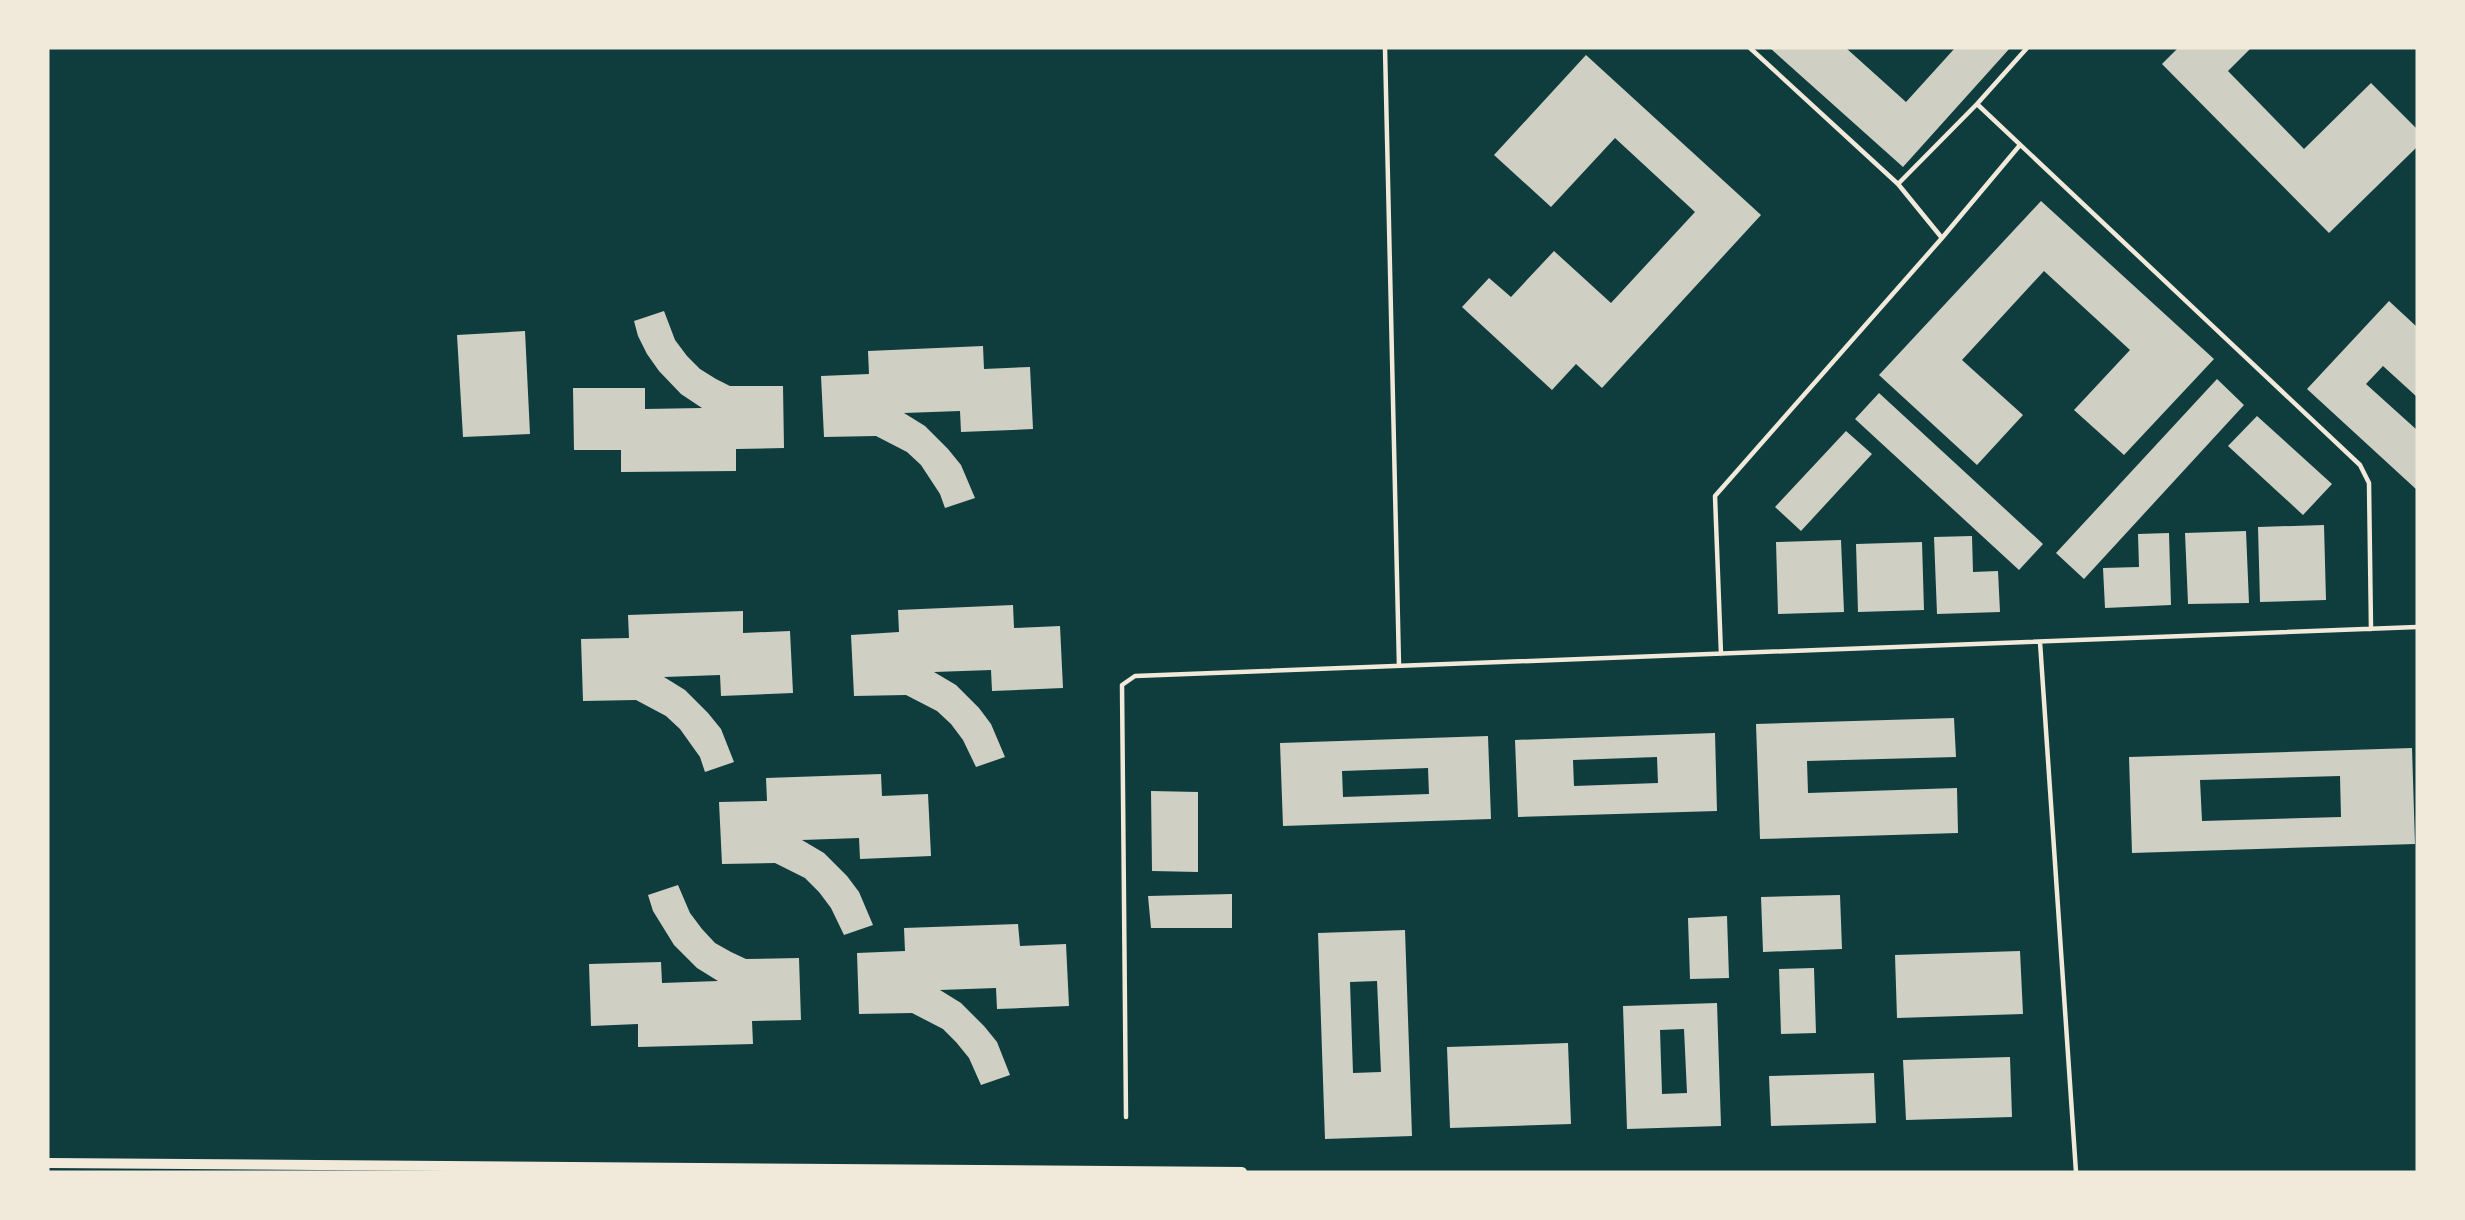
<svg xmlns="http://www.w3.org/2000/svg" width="2465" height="1220" viewBox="0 0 2465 1220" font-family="'IBM Plex Sans',sans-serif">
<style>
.building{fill:#cfcfc3;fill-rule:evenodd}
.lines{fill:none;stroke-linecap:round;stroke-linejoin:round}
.service{stroke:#f1e9da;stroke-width:4.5}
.tertiary{stroke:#f1e9da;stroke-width:10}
</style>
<rect width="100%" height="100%" fill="#0f3d3e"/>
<path class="building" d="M1770 48H1846L1906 102 1955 48H2010L1903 167Z
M2178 48H2251L2228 71 2304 149 2371 83 2417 129V147L2329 233 2162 64Z
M1586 55 1761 215 1602 388 1576 364 1552 390 1462 307 1489 278 1511 297 1554 251 1611 303 1695 212 1615 138 1551 207 1494 155Z
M2041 201 2214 359 2124 455 2074 410 2130 350 2044 271 1962 360 2023 415 1977 465 1879 375Z
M2389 301 2417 327V397L2383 366 2366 384 2417 430V490L2307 389Z
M664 311 675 340 687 356 700 369 716 379 730 386H783L784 448 736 449V471L621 472V450H574L573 388H645V409L702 408 681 394 659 371 647 354 638 336 634 321Z
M525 331 530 434 463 437 457 335Z
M983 346 984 369 1030 367 1033 429 961 432 960 411 904 413 925 426 948 449 961 465 975 498 945 508 940 494 921 465 907 452 876 436 824 437 821 376 869 374 868 351Z
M2217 379 2244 405 2084 579 2056 553Z
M1879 393 2043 544 2019 570 1855 419Z
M2257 416 2332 484 2303 515 2228 446Z
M1846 431 1872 454 1801 531 1775 507Z
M2324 525 2326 600 2260 602 2258 527Z
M2246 531 2249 603 2188 604 2185 533Z
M2169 533 2171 605 2105 608 2103 568 2139 567 2138 534Z
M1972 536 1973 572 1998 571 2000 612 1937 614 1934 537Z
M1841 540 1844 612 1778 614 1776 542Z
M1922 542 1924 610 1858 612 1856 544Z
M1013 605 1014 628 1060 626 1063 688 992 691 991 670 934 672 956 685 979 708 991 724 1005 757 976 767 963 740 951 724 937 711 906 695 854 696 851 635 899 632 898 610Z
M743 611V633L790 631 793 693 721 696 720 675 664 677 685 690 708 713 721 729 734 762 705 772 700 757 680 729 666 716 636 700 583 701 581 639 629 638 628 615Z
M1954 718 1956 757 1807 761 1808 793 1957 788 1958 833 1760 839 1756 724Z
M1715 733 1717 811 1518 817 1515 740ZM1657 757 1658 783 1574 786 1573 760Z
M1488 736 1491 819 1283 826 1280 743ZM1428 768 1429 794 1343 797 1342 771Z
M2412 748 2415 844 2132 853 2129 757ZM2340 776 2341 817 2202 821 2200 780Z
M881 774 882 796 928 794 931 856 860 859 859 838 802 840 824 853 847 876 859 892 873 925 844 935 831 908 819 892 805 878 775 863 722 864 719 802 767 801 766 778Z
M1151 791 1198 792V872L1152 871Z
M678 885 690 913 702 929 715 943 731 952 746 959 799 958 801 1020 752 1021 753 1044 638 1047V1024L591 1026 589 964 661 962 662 983 718 981 697 968 674 945 653 911 648 895Z
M1232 894V928H1151L1148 896Z
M1840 895 1842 949 1763 952 1761 897Z
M1727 916 1729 978 1690 979 1688 918Z
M1018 924 1020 946 1066 944 1069 1006 997 1009 996 988 940 990 961 1003 984 1026 997 1042 1010 1075 981 1085 969 1058 956 1042 943 1029 912 1013 859 1014 857 953 905 951 904 928Z
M1405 930 1412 1136 1325 1139 1318 933ZM1377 981 1381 1072 1353 1073 1350 982Z
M2020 951 2023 1014 1897 1018 1895 955Z
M1814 968 1816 1033 1781 1034 1779 969Z
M1717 1003 1721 1126 1627 1129 1623 1006ZM1684 1029 1687 1093 1662 1094 1660 1030Z
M1568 1043 1571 1124 1450 1128 1447 1047Z
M2010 1057 2012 1117 1906 1120 1903 1060Z
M1874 1073 1876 1123 1771 1126 1769 1076Z"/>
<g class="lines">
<path class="service" d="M1385 48 1399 666
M1750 48 1898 184 1942 238
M1977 104 2360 465 2369 483 2371 629
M1898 184 1977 104 2027 48
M2040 642 2076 1172
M1721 654 1715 496 1942 238 2020 145
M1126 1117 1122 685 1135 676 2417 627"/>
<path class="tertiary" d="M48 1163 1242 1172"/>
</g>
<rect width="2465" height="1220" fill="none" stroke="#f1e9da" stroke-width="99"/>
</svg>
